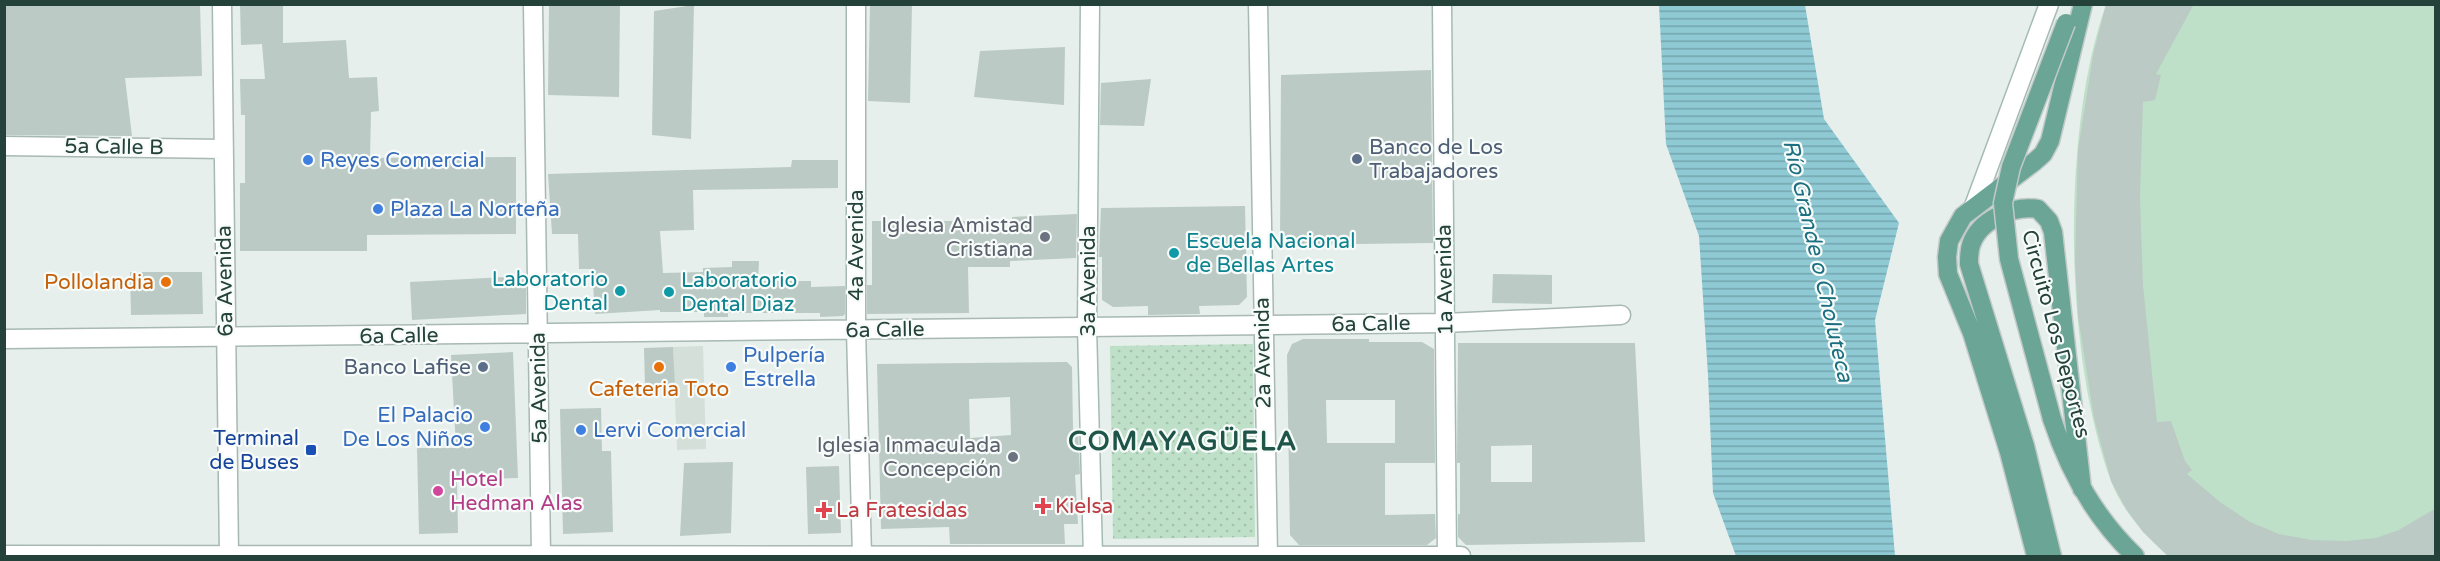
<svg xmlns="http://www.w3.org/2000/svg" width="2440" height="561" viewBox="0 0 2440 561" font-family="'Varela Round',sans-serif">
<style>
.built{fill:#d4dfda}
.park{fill:url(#park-dots)}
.pitch{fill:#bfe0c8}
.water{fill:url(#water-rules)}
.building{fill:#bbcac4;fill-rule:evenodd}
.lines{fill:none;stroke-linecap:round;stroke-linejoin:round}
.street-casing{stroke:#a8b8b2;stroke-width:21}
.secondary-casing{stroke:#a4bbb3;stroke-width:21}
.primary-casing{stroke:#c2cac8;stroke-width:21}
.street{stroke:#fff;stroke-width:18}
.secondary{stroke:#fff;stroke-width:18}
.primary{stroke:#6aa596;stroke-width:18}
.primary-bridge-casing{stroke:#c2cac8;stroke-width:21;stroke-linecap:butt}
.primary-bridge{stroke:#6aa596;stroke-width:18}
.service-dot{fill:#5c6f8a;stroke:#f7fbf9;stroke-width:2}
.shop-dot{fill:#3f7fe0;stroke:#f7fbf9;stroke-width:2}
.worship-dot{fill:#6b7280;stroke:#f7fbf9;stroke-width:2}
.culture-dot{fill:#0f9aa8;stroke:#f7fbf9;stroke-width:2}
.food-dot{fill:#e8710a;stroke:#f7fbf9;stroke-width:2}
.transit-dot{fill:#1a4fb4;stroke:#f7fbf9;stroke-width:2}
.hotel-dot{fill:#d1479c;stroke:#f7fbf9;stroke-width:2}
.health-dot{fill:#e0444e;stroke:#f7fbf9;stroke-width:2}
.labels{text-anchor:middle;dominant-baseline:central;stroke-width:4.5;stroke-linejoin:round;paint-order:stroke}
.street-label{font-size:21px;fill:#24423a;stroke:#f7fbf9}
.service-label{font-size:21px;fill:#4e5e75;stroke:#f7fbf9;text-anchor:start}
.shop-label{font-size:21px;fill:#366cbe;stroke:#f7fbf9;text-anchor:start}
.worship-label{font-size:21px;fill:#5b616d;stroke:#f7fbf9;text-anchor:end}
.culture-label{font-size:21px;fill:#0d838f;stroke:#f7fbf9;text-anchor:start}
.food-label{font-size:21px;fill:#c56008;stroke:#f7fbf9;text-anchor:end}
.transit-label{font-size:21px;fill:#164399;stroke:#f7fbf9;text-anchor:end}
.hotel-label{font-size:21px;fill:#b23c85;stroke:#f7fbf9;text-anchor:start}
.health-label{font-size:21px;fill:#be3a42;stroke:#f7fbf9;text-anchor:start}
.water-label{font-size:22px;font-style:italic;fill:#1c6f80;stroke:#f7fbf9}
.district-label{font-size:27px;font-weight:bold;letter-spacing:1.5px;fill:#1f5548;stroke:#f7fbf9}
</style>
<defs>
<pattern id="park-dots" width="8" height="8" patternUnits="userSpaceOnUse" patternTransform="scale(1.5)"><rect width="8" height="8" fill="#bfe0c8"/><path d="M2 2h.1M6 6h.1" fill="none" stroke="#a4c1ad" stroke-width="1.8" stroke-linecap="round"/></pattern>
<pattern id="water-rules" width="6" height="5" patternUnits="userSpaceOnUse" patternTransform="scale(1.5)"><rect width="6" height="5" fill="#8ec9d4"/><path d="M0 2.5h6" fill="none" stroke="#74a5ad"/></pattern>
</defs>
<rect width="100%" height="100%" fill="#e6efeb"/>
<path class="built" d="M703 346 706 449 677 450 673 347Z"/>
<path class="park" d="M1253 344 1255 537 1113 539 1110 346Z"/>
<path class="pitch" d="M2106 5H2435V556H2168C2145 536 2122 510 2111 481 2064 356 2061 130 2106 5Z"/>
<path class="water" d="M1659 5H1805L1824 119 1899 223 1875 320 1895 556H1736L1713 493 1708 375 1699 236 1666 144Z"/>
<path class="building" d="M4 4H200L202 76 125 78 132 136 4 135Z
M240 4H283V43L346 40 349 78 377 77 379 111 371 112 370 158 516 157V234L367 235V251H240V183H245V115H241L240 79H265L262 44 241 45Z
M620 4 619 97 548 95 549 6Z
M912 4 910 103 868 101 870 6Z
M2106 4H2194L2156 74 2161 75 2155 100 2143 102 2140 197 2143 285 2157 422 2171 421 2185 461 2192 470 2187 474 2220 502 2250 522 2279 534 2312 540 2346 541 2376 538 2399 530 2436 508V556H2168L2143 532 2126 509 2111 481 2094 418 2078 316 2075 262 2078 150 2093 55Z
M694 5 691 139 652 135 654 11Z
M1065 47 1064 105 974 97 980 51Z
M1431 70 1433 243 1280 245 1281 75Z
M1151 79 1144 126 1100 125 1101 83Z
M792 160H838V188L693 190 694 230 660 231 663 273 703 272V268L732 267V261H759L758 281H811V287L845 286V314L843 316 820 317V313H728V317H704V312H660V310L595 314 592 269H579L578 234H552L548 174 791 167Z
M1245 206 1247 297 1239 305 1199 306 1200 314 1148 315V306L1113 307 1102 300V257H1099L1101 208Z
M1077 214 1076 258 1010 261V267H968L969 313 867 314V285H872V221H968V231L1013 232 1012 217Z
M130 272H202L203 314 131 315Z
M1493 274 1552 275V304L1492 303Z
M526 276V314L412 320 410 282Z
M1303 339H1369V342H1422L1434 349 1435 463H1385V515L1435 514 1436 538 1427 545H1299L1290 535 1287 355 1292 344ZM1326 400H1395V443H1327Z
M1458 343H1635L1645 542 1466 545 1458 537V514H1460V463H1457ZM1532 445V482H1491V446Z
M673 347 675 386 645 387 644 348Z
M513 352 518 478 457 480 458 533 419 534 417 448H456L451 355Z
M1067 362 1072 367 1073 431 1078 430 1080 474 1075 475 1078 524H1064L1065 544H950L949 527 881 529 877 364ZM1010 397 1011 435 970 438 969 399Z
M601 408 602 451H611L613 532 563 534 560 409Z
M733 462 731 533 680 536 684 463Z
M839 466 841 533 808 534 806 467Z"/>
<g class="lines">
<g class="street-casing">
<path id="street" d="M222 4 229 556
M533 4 541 556
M856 4V330L862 556
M1258 4 1268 556
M4 146 224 149
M4 339 1445 323 1621 315
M4 555 1461 556"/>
</g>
<g class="secondary-casing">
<path id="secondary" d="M1090 4 1087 327 1093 556
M1442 4 1447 556
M1974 206 2049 4"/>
</g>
<g class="primary-casing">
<path id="primary" d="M2052 419C2069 471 2095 518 2135 556
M2036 556 2009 452 1972 333 1948 274 1947 257 1949 241 1963 216 2034 162 2043 154 2050 141 2083 4
M2052 556 2025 446 1969 264C1969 258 1969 251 1971 245 1979 220 2013 205 2038 209L2049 221 2053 232 2082 489"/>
</g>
<use href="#street" class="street"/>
<use href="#secondary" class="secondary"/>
<use href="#primary" class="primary"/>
<g class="primary-bridge-casing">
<path id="primary-bridge" d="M2052 419 2009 259 2003 203 2011 167 2066 23"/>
</g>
<use href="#primary-bridge" class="primary-bridge"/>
</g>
<g class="service-dot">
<circle cx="1357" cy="159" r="6"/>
<circle cx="483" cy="367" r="6"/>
</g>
<g class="shop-dot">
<circle cx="308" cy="160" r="6"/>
<circle cx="378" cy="209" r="6"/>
<circle cx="731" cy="367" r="6"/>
<circle cx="485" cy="427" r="6"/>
<circle cx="581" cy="430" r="6"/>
</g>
<g class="worship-dot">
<circle cx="1045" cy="237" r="6"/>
<circle cx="1013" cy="457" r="6"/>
</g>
<g class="culture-dot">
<circle cx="1174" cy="253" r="6"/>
<circle cx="620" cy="291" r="6"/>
<circle cx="669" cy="292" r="6"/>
</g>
<g class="food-dot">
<circle cx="166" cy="282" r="6"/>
<circle cx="659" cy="367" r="6"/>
</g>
<rect class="transit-dot" x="305" y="444" width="12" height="12" rx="3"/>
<circle class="hotel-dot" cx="438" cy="491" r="6"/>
<g class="health-dot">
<path d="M1040 497h6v6h6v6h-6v6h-6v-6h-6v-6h6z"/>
<path d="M821 501h6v6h6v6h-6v6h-6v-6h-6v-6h6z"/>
</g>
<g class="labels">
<g class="street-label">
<text transform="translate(114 147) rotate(1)">5a Calle B</text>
<text transform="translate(856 245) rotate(-90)">4a Avenida</text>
<text transform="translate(1445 280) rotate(-91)">1a Avenida</text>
<text transform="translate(225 281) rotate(-91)">6a Avenida</text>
<text transform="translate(1088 281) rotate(-90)">3a Avenida</text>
<text transform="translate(1371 324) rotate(-1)">6a Calle</text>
<text transform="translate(885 330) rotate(-1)">6a Calle</text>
<text transform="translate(2056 334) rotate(75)">Circuito Los Deportes</text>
<text transform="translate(399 336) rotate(-1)">6a Calle</text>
<text transform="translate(1263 353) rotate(-91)">2a Avenida</text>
<text transform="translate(539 388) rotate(-91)">5a Avenida</text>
</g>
<g class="service-label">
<text x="1369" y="147">Banco de Los<tspan x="1369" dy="24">Trabajadores</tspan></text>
<text x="471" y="367" text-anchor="end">Banco Lafise</text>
</g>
<g class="shop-label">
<text x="320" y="160">Reyes Comercial</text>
<text x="390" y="209">Plaza La Norteña</text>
<text x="743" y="355">Pulpería<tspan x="743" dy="24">Estrella</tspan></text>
<text x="473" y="415" text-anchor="end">El Palacio<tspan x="473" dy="24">De Los Niños</tspan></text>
<text x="593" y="430">Lervi Comercial</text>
</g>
<g class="worship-label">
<text x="1033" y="225">Iglesia Amistad<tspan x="1033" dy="24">Cristiana</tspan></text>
<text x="1001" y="445">Iglesia Inmaculada<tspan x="1001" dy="24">Concepción</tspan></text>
</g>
<g class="culture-label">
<text x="1186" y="241">Escuela Nacional<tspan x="1186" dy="24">de Bellas Artes</tspan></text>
<text x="608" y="279" text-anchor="end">Laboratorio<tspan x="608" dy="24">Dental</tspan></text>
<text x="681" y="280">Laboratorio<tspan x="681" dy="24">Dental Diaz</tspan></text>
</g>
<g class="food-label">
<text x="154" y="282">Pollolandia</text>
<text x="659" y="389" text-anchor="middle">Cafeteria Toto</text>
</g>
<g class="transit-label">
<text x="299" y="438">Terminal<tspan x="299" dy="24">de Buses</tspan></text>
</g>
<g class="hotel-label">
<text x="450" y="479">Hotel<tspan x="450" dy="24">Hedman Alas</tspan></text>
</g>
<g class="health-label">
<text x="1055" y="506">Kielsa</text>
<text x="836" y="510">La Fratesidas</text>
</g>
<g class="water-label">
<text transform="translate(1818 261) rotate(77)">Río Grande o Choluteca</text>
</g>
<g class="district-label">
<text x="1183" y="441">COMAYAGÜELA</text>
</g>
</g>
<rect width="2440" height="561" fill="none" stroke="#24423a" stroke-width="12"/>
</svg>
